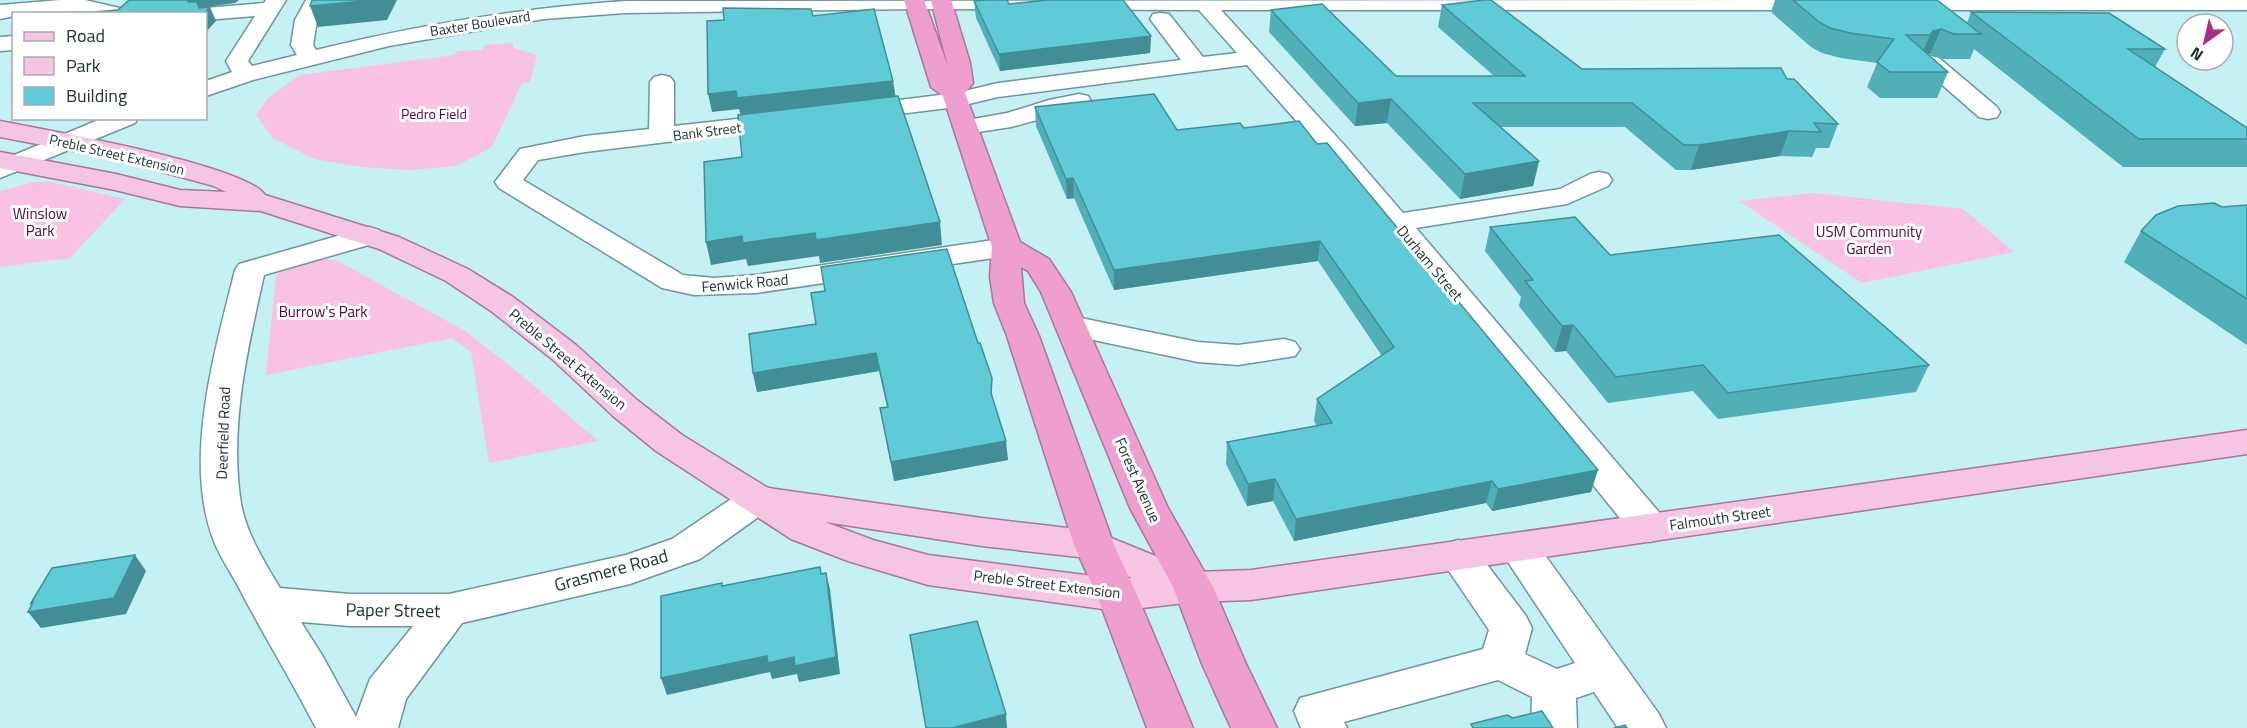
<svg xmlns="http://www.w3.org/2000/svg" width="2247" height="728" viewBox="0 0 2247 728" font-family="'Titillium Web',sans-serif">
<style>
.green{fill:#f9c2e3}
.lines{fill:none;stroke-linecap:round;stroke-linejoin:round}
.minor-casing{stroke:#6e969a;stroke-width:3}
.major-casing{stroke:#a67899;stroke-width:3}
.highway-casing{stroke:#a67899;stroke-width:3}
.minor{fill:#fff;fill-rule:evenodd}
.major{fill:#f5c5e3;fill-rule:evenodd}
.highway{fill:#ee9fd0;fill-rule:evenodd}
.wall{fill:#51afb8}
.shaded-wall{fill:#428e96}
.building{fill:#5ecbd6;stroke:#428e96;stroke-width:1.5}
.labels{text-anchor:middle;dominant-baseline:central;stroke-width:6;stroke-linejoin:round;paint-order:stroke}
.far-street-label{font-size:14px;fill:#203133;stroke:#fff}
.far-park-label{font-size:14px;fill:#550040;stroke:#fff}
.park-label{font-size:15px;fill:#550040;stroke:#fff}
.street-label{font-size:15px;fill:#203133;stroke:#fff}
.near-street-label{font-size:18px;fill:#203133;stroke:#fff}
</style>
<rect width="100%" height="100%" fill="#c5f0f4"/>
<path class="green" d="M513 43V48L537 55 530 82 522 83 492 147 456 166 410 170 361 167 314 159 273 138 256 115 269 97 300 75 455 55 457 51 482 50 485 45Z
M34 182H51L125 199 70 258 0 267V191Z
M1813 193 1963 209 2014 252 1862 283 1739 201Z
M315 257 338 261 465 331 524 377 598 441 489 463 471 352 452 338 266 375 276 275 292 263Z"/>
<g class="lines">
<g class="minor-casing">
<path id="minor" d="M60 0H85L128 10 131 14 79 11 14 14V16L0 19V5Z
M266 0H286L248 61 252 66 297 55 291 45 295 20 306 0H326L317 20 313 45 316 50C418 25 521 8 625 1L1827 0 1829 4 1826 8 1819 10H1221L1346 147 1403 213 1560 189 1590 174 1599 172 1608 174 1612 180 1608 186 1567 204 1416 228 1664 518 1669 528 1664 538 1650 542 1636 538 1328 157 1247 65 998 97 956 107 859 119 850 117 847 112 850 107 859 105 956 93 998 83 1181 60 1150 19 1153 14 1161 13 1169 14 1203 57 1237 53 1199 10 915 9 625 13 544 19 389 46 253 80 206 96V81L232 72 226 61 255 16 206 20V14H196L199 10 206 8 264 3Z
M1890 0H2247V10H1898L1891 8 1888 4Z
M14 36V50L0 51V37Z
M1931 56 1939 58 1997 107 2000 112 1997 117 1988 119 1979 117 1923 68 1920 63 1923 58Z
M662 75 670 77 674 82V126L783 114 792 116 795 121 792 126 783 128 585 152 538 160 523 180 683 275 714 278 756 275 1007 238 1017 241 1022 247 1017 253 1007 256 756 293 694 295 662 288 499 188 495 182 520 149 585 136 649 129 650 82 654 77Z
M1079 94 1088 96 1091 101 1088 106 1011 127 965 134 956 132 953 127 956 122 1007 113 1049 100Z
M103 118H138L135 123 0 178V161Z
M369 227 379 230 383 236 379 242 264 275C248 347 230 422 240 497 244 530 263 560 280 588L350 594H449L626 555 672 539 746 489 759 485 772 489 778 498 772 507 700 559 630 584 462 623 406 699 398 728H316C291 679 262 633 237 584 229 570 219 555 213 539 183 458 215 351 235 270L239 264ZM301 622 350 626H413L370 679 356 717 322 655Z
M1071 316 1198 342 1238 345 1284 339 1295 342 1300 349 1295 356 1238 365 1198 362 1060 333 1055 326 1060 319Z
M1518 533 1532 537 1659 714 1666 728H1618L1594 692 1576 698 1577 728H1531L1532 697 1498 680 1344 722 1347 728H1301L1294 711 1300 698 1483 649 1489 630 1438 555 1444 545 1458 540 1472 545 1526 616 1532 628 1525 654 1557 669 1575 663 1498 547 1504 537Z"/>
</g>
<g class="major-casing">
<path id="major" d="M0 121C45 130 244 164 265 195L399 237 468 269 513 297 576 345 637 400 682 435 768 488 982 518 1094 531 1195 572 1251 570 2247 430V454L1251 600 1193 602 1117 611 928 585 848 561 791 539 656 451 613 416 552 359 491 311 446 281 379 249 261 211 180 206 115 190 0 168V152L116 174 180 190 226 192 214 186 111 158 0 137ZM825 522 982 546 1087 558 1132 578 1117 579 928 555 873 540Z"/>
</g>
<g class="highway-casing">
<path id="highway" d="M904 0H924L948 67 931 0H951L970 63 973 83 965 93 1020 242 1049 259 1071 292 1168 508 1213 587 1246 664 1277 728H1231L1202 664 1173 587 1130 508 1041 292 1028 271 1021 267 1024 303 1039 336 1114 545 1137 595 1193 728H1147L1097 595 1074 545 1007 336 994 303 990 277 992 247 943 96 931 87Z"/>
</g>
<use href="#minor" class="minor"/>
<use href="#major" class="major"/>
<use href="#highway" class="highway"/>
</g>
<path class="wall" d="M1775 0H1937L1967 23 1971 12 2165 49 2155 67 2247 128V167H2123L1974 49 1970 59H1944L1930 54H1928L1948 72 1937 98H1880L1867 87 1877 63 1841 58 1822 53 1811 47 1771 12Z
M974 1 1009 4 1151 36 1150 53 1000 71 976 18Z
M1442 5 1582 69 1787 79 1838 124 1829 148H1816L1812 157 1780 156 1691 170H1676L1625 127H1500L1539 161 1533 186 1460 199 1387 123 1355 126 1269 32 1271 10 1396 76H1494L1438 27Z
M1035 107 1177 130 1244 128 1591 492 1492 511 1486 503 1294 541 1273 501 1247 506 1226 464 1227 442 1317 426 1314 421 1317 399 1382 356 1318 261 1114 290 1074 198 1067 199 1036 126Z
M2247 205V345L2124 262 2141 231 2222 207Z
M1490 227 1610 255 1929 365 1916 392 1718 419 1693 391 1608 403 1566 351 1555 352 1519 306 1521 297 1485 251Z
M816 324 993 399 1008 460 894 481 880 408 887 407 879 371 757 392 753 373Z"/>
<path class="shaded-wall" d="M188 0H239L235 3 200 8 188 2Z
M375 0H397L387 20 318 27 310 6Z
M210 7 216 21 206 32V14H203Z
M1941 29 1930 54 1922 56 1919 60 1930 35 1933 31Z
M1151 36 1150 53 1000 71 999 54Z
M893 81 896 99 741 116 739 109 712 112 708 94 736 91Z
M1391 99 1387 123 1355 126 1358 103Z
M1789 131 1780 156 1691 170 1699 145Z
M1539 161 1533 186 1460 199 1465 174Z
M1073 178 1074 198 1067 199 1066 179Z
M940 222 942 245 820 263 819 256 748 266 746 259 711 265 706 242 742 236 815 233Z
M1320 241 1318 261 1114 290V270Z
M1573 325 1566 351 1555 352 1562 326Z
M876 353 879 371 757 392 753 373Z
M1006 441 1008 460 894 481 891 462Z
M1598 470 1591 492 1492 511 1498 489Z
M1275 479 1273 501 1247 506 1248 484Z
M1492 481 1486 503 1294 541 1296 519Z
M135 555 146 571 126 614 41 628 28 612 37 611 31 603Z
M826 573 830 589 840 674 799 682 797 674 772 679 770 672 667 695 661 678 767 656 794 657Z
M1006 714 1007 728H952Z"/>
<path class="building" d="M129 0H188V2H197L199 8 210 7 203 14H70L118 10Z
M312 0H375L310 6Z
M986 0H1007L1009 4 1048 0H1123L1151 36 999 54 974 1Z
M1484 0H1491L1582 69 1781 68 1787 79H1794L1838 124 1814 123 1821 132 1789 131 1699 145H1684L1632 103H1473L1539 161 1465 174 1391 99 1358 103 1271 10 1322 4 1396 76H1525L1442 5Z
M1793 0H1937L1981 34H1954L1941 29 1933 31 1930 35H1906L1948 72H1890L1877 62 1894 39 1850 33 1830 28 1819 22Z
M723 8 811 9 813 16 874 9 893 81 737 98 736 91 708 94 707 21 724 20Z
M1971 12 2109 13 2165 49H2128L2247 128V139H2139Z
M1154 94 1177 130 1240 123 1244 128 1299 121 1317 144 1327 143 1598 470 1498 489 1492 481 1296 519 1275 479 1248 484 1227 442 1332 423 1317 399 1394 347 1320 241 1114 270 1073 178 1066 179 1035 107Z
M898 96 940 222 816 240 815 233 743 243 742 236 706 242 704 162 742 157 738 115Z
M2214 203 2222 207 2247 205V299L2141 231 2156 215 2178 206Z
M1575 217 1610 255 1779 235 1929 365 1728 393 1703 365 1616 377 1573 325 1562 326 1525 281 1533 280 1490 227Z
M947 249 978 343H980L992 378 991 393 1006 441 891 462 880 408 888 407 876 353 753 373 749 334 816 324 811 293 825 291 821 267Z
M135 555 114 598 28 612 33 602 31 603 52 568Z
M820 567 821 574 826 573 836 657 795 666 794 657 768 663 767 656 661 678V596L722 583V586Z
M977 621 1006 714 952 728H926L910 635Z
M1542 711 1553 728H1473L1471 724 1507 715 1513 718Z
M1625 725 1627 728H1614Z"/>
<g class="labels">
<g class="far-street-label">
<text transform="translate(480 23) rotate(-9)">Baxter Boulevard</text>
<text transform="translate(707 131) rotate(-7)">Bank Street</text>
<text transform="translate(117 154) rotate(13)">Preble Street Extension</text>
</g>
<g class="far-park-label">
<text x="434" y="113">Pedro Field</text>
</g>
<g class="park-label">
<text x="40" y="213">Winslow<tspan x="40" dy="17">Park</tspan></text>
<text x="1869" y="231">USM Community<tspan x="1869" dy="17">Garden</tspan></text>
<text x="323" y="311">Burrow's Park</text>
</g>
<g class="street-label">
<text transform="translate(1430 263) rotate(50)">Durham Street</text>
<text transform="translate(745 283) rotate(-5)">Fenwick Road</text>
<text transform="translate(568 359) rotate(40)">Preble Street Extension</text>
<text transform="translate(223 433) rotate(-88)">Deerfield Road</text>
<text transform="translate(1138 480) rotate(66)">Forest Avenue</text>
<text transform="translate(1720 518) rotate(-8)">Falmouth Street</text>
<text transform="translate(1047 584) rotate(7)">Preble Street Extension</text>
</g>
<g class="near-street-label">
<text transform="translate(611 570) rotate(-15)">Grasmere Road</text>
<text transform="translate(393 610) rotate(1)">Paper Street</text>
</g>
</g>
<rect x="12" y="12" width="195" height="108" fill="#ffffff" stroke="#a6adad" stroke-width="1.5"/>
<rect x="24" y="32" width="30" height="9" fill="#f5c5e3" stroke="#a6adad" stroke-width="1.5"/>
<text x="66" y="42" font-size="18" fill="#203133">Road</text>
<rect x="24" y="57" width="30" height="18" fill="#f9c2e3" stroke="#a6adad" stroke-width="1.5"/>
<text x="66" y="72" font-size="18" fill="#203133">Park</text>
<rect x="24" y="87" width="30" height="18" fill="#5ecbd6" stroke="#a6adad" stroke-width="1.5"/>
<text x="66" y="102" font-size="18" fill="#203133">Building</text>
<g transform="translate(2205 42) rotate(214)"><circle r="28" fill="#ffffff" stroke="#a6adad" stroke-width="1.5"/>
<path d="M0-4.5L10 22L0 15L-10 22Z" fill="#a82f85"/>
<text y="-9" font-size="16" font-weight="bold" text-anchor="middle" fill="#203133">N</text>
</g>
</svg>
